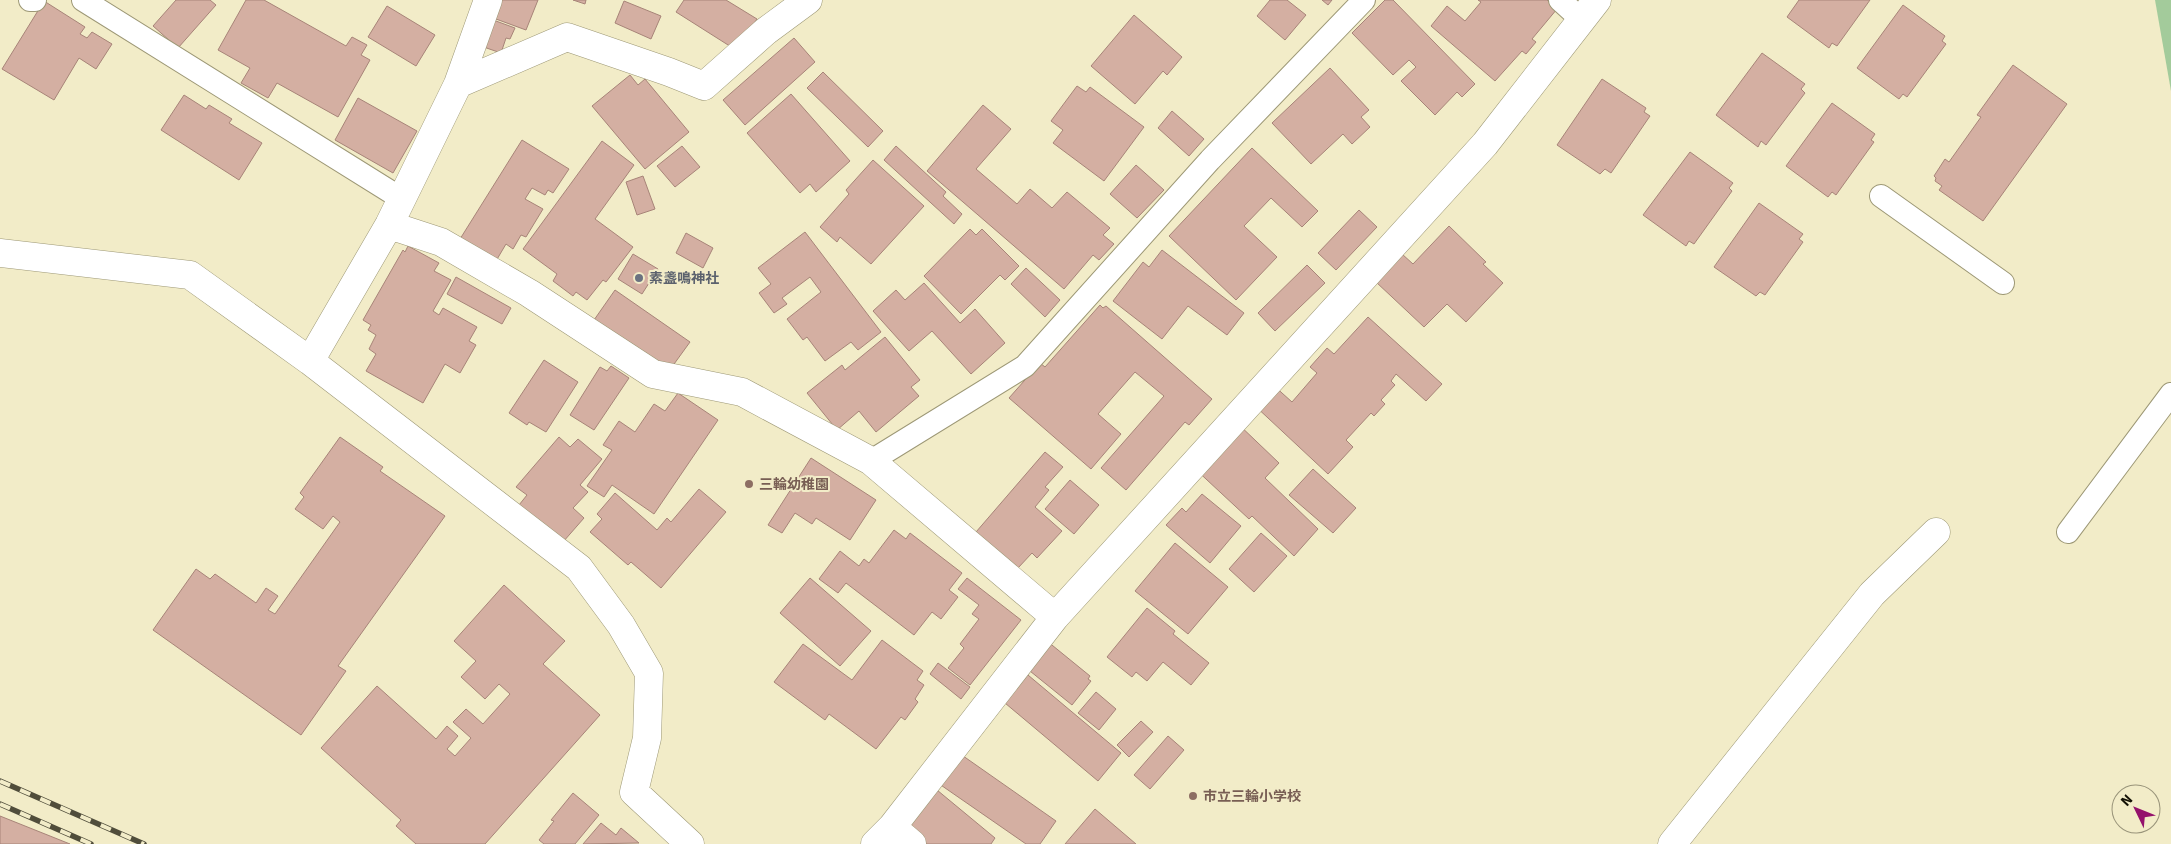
<svg xmlns="http://www.w3.org/2000/svg" width="2171" height="844" viewBox="0 0 2171 844" font-family="Signika,'Noto Sans JP',sans-serif">
<style>
.green{fill:#a3cb9b}
.building{fill:#d4afa2;stroke:#a78478}
.lines{fill:none;stroke-linecap:round;stroke-linejoin:round}
.lane-casing{stroke:#9d9876;stroke-width:24}
.street-casing{stroke:#9d9876;stroke-width:29}
.lane{stroke:#fff;stroke-width:22}
.street{stroke:#fff;stroke-width:28}
.rail-casing{stroke:#504d3b;stroke-width:5.5}
.rail{stroke:#f2ecc8;stroke-width:4;stroke-dasharray:11;stroke-linecap:butt}
.worship-dot{fill:#6b7280;stroke:#f2ecc8;stroke-width:2}
.education-dot{fill:#8d6e63;stroke:#f2ecc8;stroke-width:2}
.labels{text-anchor:middle;dominant-baseline:central;stroke-width:4;stroke-linejoin:round;paint-order:stroke}
.worship-label{font-size:14px;font-weight:bold;fill:#5b616d;stroke:#f2ecc8;text-anchor:start}
.education-label{font-size:14px;font-weight:bold;fill:#785e54;stroke:#f2ecc8;text-anchor:start}
</style>
<rect width="100%" height="100%" fill="#f2ecc8"/>
<path class="green" d="M2155 0H2171V91Z"/>
<path class="building" d="M176 0H210L216 5 178 48 153 26Z
M246 0H264L346 46 352 37 367 45 361 55 370 60 338 117 277 83 268 98 241 83 250 68 218 50Z
M491 0H538L526 30 485 15Z
M573 0H586L585 4Z
M684 0H726L757 19 736 50 676 12Z
M1270 0H1287L1306 15 1285 40 1257 16Z
M1322 0H1332L1328 5Z
M1385 0H1393L1475 84 1462 97 1457 92 1435 115 1401 81 1416 67 1409 60 1393 75 1352 33Z
M1478 0H1547L1557 9 1532 39 1536 42 1526 54 1522 51 1495 81 1431 26 1447 6 1465 21 1481 2Z
M1799 0H1870L1837 46 1832 43 1829 48 1787 17Z
M44 1 85 27 80 34 87 38 92 32 112 44 96 69 79 58 54 100 2 69Z
M624 1 661 16 651 39 615 23Z
M1903 5 1945 36 1942 41 1946 44 1907 97 1903 94 1899 99 1857 68Z
M387 6 435 35 416 66 368 37Z
M1134 15 1182 57 1167 75 1163 71 1135 104 1091 66Z
M485 17 515 28 510 39 506 38 501 53 475 44Z
M794 38 815 62 745 125 723 100Z
M1762 53 1805 84 1801 89 1805 93 1766 145 1761 141 1758 147 1716 115Z
M2013 65 2067 104 1983 221 1939 190 1942 186 1935 181 1936 178 1934 176 1945 159 1949 162 1981 117 1977 115Z
M1330 68 1369 110 1361 117 1370 127 1352 144 1343 134 1311 164 1272 123Z
M823 72 883 131 868 147 807 88Z
M630 75 638 85 645 79 689 132 645 169 592 106Z
M1602 79 1646 108 1644 112 1650 116 1611 173 1605 169 1600 174 1557 145Z
M1077 86 1086 92 1090 87 1144 127 1104 181 1053 143 1063 130 1051 121Z
M791 94 850 161 816 192 810 184 800 193 747 133Z
M184 95 206 109 209 105 232 119 229 123 262 143 239 180 161 130Z
M358 98 417 131 393 173 335 140Z
M1832 103 1875 134 1871 140 1874 142 1836 195 1832 192 1828 197 1786 166Z
M983 105 1011 129 976 169 1017 204 1030 189 1052 208 1067 192 1110 228 1103 235 1114 244 1099 260 1093 255 1064 289 927 171Z
M1172 111 1204 139 1189 156 1158 128Z
M522 140 569 169 553 193 548 190 545 195 532 188 525 199 543 209 526 237 521 235 513 249 506 244 496 261 460 239Z
M602 141 634 165 595 219 633 247 606 282 603 280 587 300 576 292 573 296 553 281 557 274 523 249Z
M682 146 700 167 675 187 657 166Z
M896 146 946 192 943 196 962 214 954 224 884 160Z
M1252 148 1318 211 1302 227 1271 198 1244 226 1277 257 1236 300 1169 236Z
M1690 152 1733 183 1729 188 1732 191 1694 244 1689 241 1686 246 1643 215Z
M873 160 924 206 871 264 840 237 837 242 820 227 849 194 846 190Z
M1136 165 1164 190 1137 218 1110 194Z
M643 176 655 209 637 215 626 182Z
M1759 203 1803 234 1799 239 1803 242 1765 295 1760 292 1756 296 1714 267Z
M1359 210 1377 227 1336 270 1318 253Z
M1449 226 1486 262 1483 264 1503 283 1466 322 1447 304 1424 327 1376 282 1402 254 1413 264Z
M970 229 976 235 982 229 1019 266 1005 280 1000 275 961 314 924 276Z
M805 232 881 332 858 350 851 342 825 361 807 337 803 340 787 319 821 292 810 277 782 298 787 304 774 313 759 293 771 284 758 268Z
M686 233 713 248 703 268 676 253Z
M408 246 439 263 434 271 451 280 433 311 439 315 443 308 477 327 469 341 476 345 460 373 445 364 423 403 366 371 376 354 369 349 376 335 368 330 371 325 363 320 403 250 405 252Z
M1162 250 1244 313 1227 335 1188 306 1162 339 1113 301 1143 262 1149 267Z
M633 254 658 269 642 294 618 279Z
M1307 265 1325 283 1275 331 1258 313Z
M1026 268 1060 300 1045 317 1011 284Z
M456 277 511 308 502 324 447 294Z
M924 283 960 323 975 309 1005 343 971 374 932 331 909 351 873 311 896 290 905 300Z
M615 290 690 342 669 371 594 320Z
M1100 305 1103 308 1106 306 1212 399 1189 425 1185 422 1126 490 1101 468 1164 396 1135 372 1098 414 1121 434 1091 469 1009 398 1040 363 1045 367Z
M1368 317 1442 384 1426 401 1396 374 1391 381 1395 385 1381 400 1385 404 1374 416 1371 413 1346 440 1353 447 1328 474 1253 404 1272 384 1292 402 1317 373 1310 367 1327 348 1334 354Z
M885 337 920 380 911 387 919 396 876 432 859 411 837 430 807 393 842 365 845 370Z
M544 360 578 382 546 432 529 422 527 425 509 413Z
M611 366 629 378 594 430 570 415 600 367 607 371Z
M678 393 718 420 654 514 612 485 604 497 587 486 612 450 603 445 619 421 635 432 654 404 665 411Z
M1235 421 1279 463 1265 478 1318 529 1294 556 1252 516 1249 519 1192 466Z
M340 437 383 467 380 471 445 516 338 666 346 671 301 735 153 630 196 569 210 579 215 574 256 603 266 588 278 596 268 610 275 614 340 522 333 516 323 529 295 509 304 497 300 493Z
M559 437 570 447 578 439 602 459 580 485 588 492 573 508 584 518 563 542 519 505 527 495 516 487Z
M1045 452 1063 467 1045 487 1049 490 1035 507 1062 531 1037 558 1032 553 1018 568 976 532Z
M811 458 876 500 850 540 816 518 812 524 795 513 782 533 768 525Z
M1313 469 1356 508 1333 533 1289 495Z
M1070 480 1099 505 1074 534 1045 509Z
M699 489 726 512 661 588 631 562 628 565 590 532 602 519 597 514 615 493 657 530 667 518 671 522Z
M1202 494 1241 526 1210 563 1166 525 1182 508 1186 512Z
M894 530 906 539 910 533 962 573 949 590 958 597 941 619 932 612 914 635 846 583 838 593 819 579 840 551 859 566 864 559 869 563Z
M1261 533 1287 556 1254 592 1229 569Z
M1175 543 1228 587 1188 634 1135 591Z
M810 578 871 631 840 666 780 613Z
M967 578 1021 620 970 685 948 668 964 648 960 644 979 619 972 614 979 605 958 589Z
M504 585 565 641 543 664 600 715 485 844H416L396 826 401 820 321 748 377 686 436 739 447 726 458 736 447 749 455 756 471 738 453 722 466 709 483 724 510 694 499 684 485 699 461 677 476 661 454 641Z
M1147 608 1175 631 1173 634 1209 663 1191 685 1163 662 1147 681 1136 672 1132 677 1107 657Z
M882 640 923 671 917 680 924 685 915 699 918 702 905 720 901 717 876 749 829 714 825 720 774 682 803 644 852 680Z
M1047 641 1090 676 1088 679 1091 681 1072 705 1025 667Z
M938 663 970 687 961 699 930 674Z
M1022 670 1121 753 1098 781 999 698Z
M1096 692 1116 709 1099 730 1078 713Z
M1141 721 1153 732 1129 757 1117 745Z
M1168 736 1184 750 1150 789 1134 775Z
M956 751 1056 821 1040 844H1026L935 781Z
M937 790 995 838 991 844H923L904 828Z
M573 793 599 815 575 844H544L539 840 554 821 551 820Z
M1095 809 1136 844H1065Z
M0 816 70 844H0Z
M601 823 616 835 621 828 639 843 583 844Z"/>
<g class="lines">
<g class="lane-casing">
<path id="lane" d="M30 0H35
M83 0 402 199
M1560 0 1582 20
M1881 196 2003 283
M871 461 1025 366 1210 160 1364 0
M2068 532 2171 394"/>
</g>
<g class="street-casing">
<path id="street" d="M458 84 567 37 669 72 704 86 766 31 808 0
M389 225 441 242 529 293 653 374 742 392 871 461 1055 617
M0 253 190 275 310 361 579 568 621 625 649 673 647 738 634 792 690 844
M310 361 389 225 458 84 488 0
M892 827 912 844
M875 844 892 827 1055 617 1485 144 1597 0
M1672 844 1872 594 1936 532"/>
</g>
<use href="#lane" class="lane"/>
<use href="#street" class="street"/>
<g class="rail-casing">
<path id="rail" d="M0 781 144 844
M0 804 91 844"/>
</g>
<use href="#rail" class="rail"/>
</g>
<circle class="worship-dot" cx="639" cy="278" r="5"/>
<g class="education-dot">
<circle cx="749" cy="484" r="5"/>
<circle cx="1193" cy="796" r="5"/>
</g>
<g class="labels">
<g class="worship-label">
<text x="649" y="278">素盞鳴神社</text>
</g>
<g class="education-label">
<text x="759" y="484">三輪幼稚園</text>
<text x="1203" y="796">市立三輪小学校</text>
</g>
</g>
<g transform="translate(2136 809) rotate(313)"><circle r="24" fill="#f2ecc8" stroke="#99947a"/>
<path d="M0-4L9 19L0 12L-9 19Z" fill="#94126c"/>
<text y="-8" font-size="14" font-weight="bold" text-anchor="middle" fill="#131105">N</text>
</g>
</svg>
